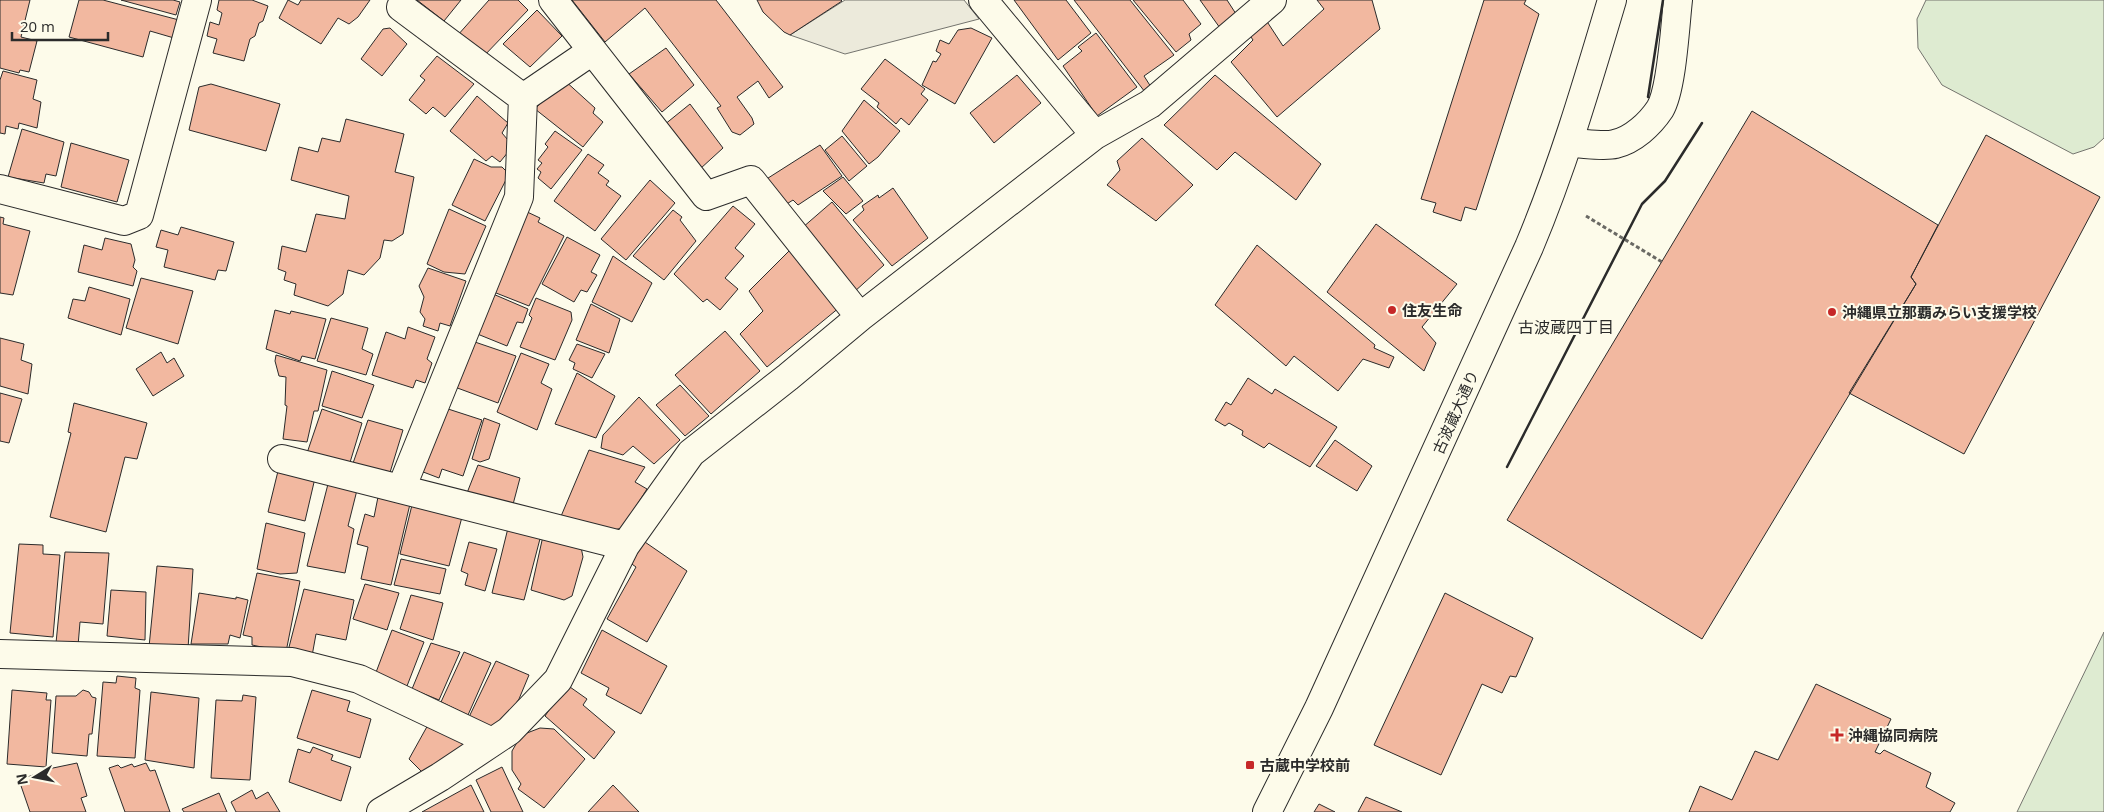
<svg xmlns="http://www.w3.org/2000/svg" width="2104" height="812" viewBox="0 0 2104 812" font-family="'Open Sans','Noto Sans JP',sans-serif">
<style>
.green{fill:#deebd1;stroke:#74746e}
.parking{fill:#eceadb;stroke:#74746e}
.building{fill:#f2b8a0;stroke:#2b2b2b}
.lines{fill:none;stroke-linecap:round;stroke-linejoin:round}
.minor-casing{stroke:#2b2b2b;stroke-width:30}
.highway-casing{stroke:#2b2b2b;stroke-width:30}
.path{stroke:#6a6964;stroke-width:3;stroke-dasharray:4 2.5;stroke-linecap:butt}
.minor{stroke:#fdfbea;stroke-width:28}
.highway{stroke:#fdfbea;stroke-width:28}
.wall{stroke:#2b2b2b;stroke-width:2.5}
.poi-dot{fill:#c62828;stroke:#fdfbea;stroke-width:2}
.labels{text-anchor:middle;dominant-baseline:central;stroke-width:4;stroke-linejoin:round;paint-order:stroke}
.poi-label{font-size:15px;font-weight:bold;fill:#2b2b2b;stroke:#fdfbea;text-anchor:start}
.street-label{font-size:15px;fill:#2b2b2b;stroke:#fdfbea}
.neighbourhood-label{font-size:16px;fill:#2b2b2b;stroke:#fdfbea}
</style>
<rect width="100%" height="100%" fill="#fdfbea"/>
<path class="green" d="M1926 0H2104V138L2094 147 2073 154 1942 85 1918 48 1917 19Z
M2104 632V812H2017Z"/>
<path class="parking" d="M845 0H964L979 19 845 54 790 35Z"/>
<path class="building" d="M0 0H30L21 37 37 41 29 72 20 70 19 73 0 68Z
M79 0H103L179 20 174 38 150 31 143 57 69 37Z
M121 0H173L180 2 176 15Z
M219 0H252L268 6 263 21 259 23 255 36 250 39 244 61 213 53 217 39 207 36 210 22 219 25 222 13 217 10Z
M288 0 298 5 301 0H370L358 17 349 24 338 18 321 44 279 18Z
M417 0H461L444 21Z
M489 0H518L528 10 482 58 457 36Z
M572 0H716L783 87 769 98 758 81 737 97 752 118 754 124 740 135 732 132 717 108 721 106 645 8 605 42Z
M757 0H841L842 1 790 35 784 32 763 12Z
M1014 0H1066L1091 33 1058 60Z
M1074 0H1130L1174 55 1144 76 1151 87 1145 92Z
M1133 0H1183L1201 24 1189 34 1191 40 1176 52Z
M1200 0H1227L1238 17 1220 28Z
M1317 0H1372L1380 29 1277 117 1231 62 1253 40 1249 34 1266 20 1283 46 1324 9Z
M1484 0H1526L1524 4 1539 14 1476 210 1465 207 1461 221 1433 212 1436 203 1421 199Z
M537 10 562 36 530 67 503 44Z
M390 28 407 44 382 76 361 59 383 29Z
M971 28 992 38 955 104 922 85 933 61 936 62 941 54 936 51 940 40 949 44 958 30Z
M1096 33 1137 87 1097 116 1063 66 1082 51 1078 47Z
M666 48 694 85 662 112 629 74Z
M437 56 474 84 445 117 433 107 426 114 409 100 425 80 420 76Z
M885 59 925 89 921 94 928 100 909 125 901 118 896 124 877 107 879 103 861 89Z
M3 71 37 80 33 99 41 102 37 128 19 123 18 129 6 126 5 134 0 133V80Z
M1017 75 1041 103 994 143 970 113Z
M1215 75 1321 164 1296 200 1235 152 1217 170 1164 125Z
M563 79 595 108 593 113 603 122 583 147 535 109Z
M211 84 280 104 266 151 189 130 199 87Z
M477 96 508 123 502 133 513 146 500 162 492 156 486 161 450 131Z
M864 100 900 131 878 157 869 164 842 131Z
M690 104 723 148 700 169 664 125Z
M1752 111 1938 225 1911 277 1916 284 1702 639 1507 520Z
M346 119 404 134 395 172 414 177 403 234 392 241 384 240 380 258 364 275 348 270 343 294 328 306 294 295 296 284 284 280 286 272 278 269 282 246 306 252 316 214 345 219 349 196 291 180 299 147 318 152 322 138 340 142Z
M22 129 64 142 56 176 46 174 44 183 8 177Z
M555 131 582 150 551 189 538 178 541 172 537 169 542 163 538 160 548 147 545 144Z
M1986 135 2100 197 1964 454 1849 393 1916 284 1911 277Z
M842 136 867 166 849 181 825 150Z
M1142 138 1193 185 1156 221 1107 185 1120 170 1117 161Z
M71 143 129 160 117 202 61 187Z
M820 145 842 176 798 205 793 200 782 207 765 180Z
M588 154 604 165 598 173 609 181 606 185 621 196 595 231 554 201Z
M474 159 491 167H502L509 174 485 221 452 205Z
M843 177 863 201 846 214 823 191Z
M650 180 675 203 626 260 601 239Z
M893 188 928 238 892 266 853 220 864 210 862 206 878 195 879 198Z
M832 202 884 265 854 292 802 228Z
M733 206 755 224 735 248 744 256 725 278 738 289 720 310 707 299 703 302 674 274Z
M449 209 486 226 465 274 444 272 427 264Z
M523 210 540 218 538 222 564 236 529 306 486 289Z
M673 210 682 217 680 220 696 241 664 280 633 256Z
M0 217 4 218 3 224 30 231 13 295 0 293Z
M1376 224 1457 284 1422 327 1436 343 1424 371 1327 292Z
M181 227 234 242 226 271 218 270 215 280 164 267 168 250 156 247 161 230 178 235Z
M567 237 600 255 591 272 597 275 587 292 581 290 574 302 542 284Z
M105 238 131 244 135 260 133 267 137 271 133 286 78 272 84 245 102 250Z
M1257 245 1375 345 1374 348 1394 357 1389 368 1363 359 1338 391 1294 356 1286 366 1215 305Z
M791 249 840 307 767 367 740 334 763 311 749 291Z
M613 256 652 283 632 322 592 302Z
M428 268 466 281 450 326 440 323 438 331 423 326 425 319 420 312 424 297 419 286Z
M141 278 193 291 178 344 126 328Z
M89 287 130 299 121 335 68 318 73 299 85 301Z
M486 291 528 309 523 323 517 322 507 346 470 331Z
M536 298 571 312 572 320 555 360 520 347 532 318 529 315Z
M591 304 620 319 609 353 576 340Z
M275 310 290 314 291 311 326 319 315 359 302 356 300 361 266 349Z
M331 318 368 328 362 349 373 354 366 375 317 361Z
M408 327 435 337 427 359 432 363 425 383 416 380 413 388 372 375 386 332 405 339Z
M725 331 760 371 711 414 675 375Z
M0 338 24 344 21 360 32 364 28 394 0 386Z
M469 340 516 356 498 403 452 386Z
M577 344 605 354 592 378 573 369 575 363 569 360Z
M161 352 167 363 174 358 184 376 153 396 136 369Z
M521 353 549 364 541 383 552 389 537 430 497 412Z
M276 355 327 370 318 411H314L307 442 283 439 287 406 285 405 286 377 279 376 275 361Z
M332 371 374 385 362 418 322 406Z
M577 373 615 396 596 438 555 424Z
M1248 378 1272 394 1275 389 1337 427 1310 467 1269 443 1264 448 1242 435 1243 431 1229 423 1225 426 1215 420 1226 402 1231 405Z
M680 385 709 416 685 436 656 405Z
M0 393 22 399 9 443 0 441Z
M639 397 680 440 654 464 633 446 623 455 601 448 603 435Z
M74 403 147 423 137 459 125 457 106 532 50 517 71 433 68 432Z
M442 407 482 420 463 476 442 469 439 478 418 470Z
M322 409 362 423 348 469 306 456Z
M484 418 500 424 489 459 480 462 472 459Z
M368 420 403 430 388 479 351 469Z
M1335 440 1372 466 1357 491 1316 466Z
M589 450 645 467 635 482 647 489 622 528 602 533 559 521Z
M478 465 520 478 511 512 465 498Z
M278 471 315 478 305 521 268 512Z
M328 484 357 490 348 526 354 529 345 573 307 566Z
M378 497 410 504 391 585 361 579 368 547 357 544 365 514 374 517Z
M412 505 462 517 449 566 400 554Z
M266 523 305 533 297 573 280 574 257 569Z
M508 528 541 535 524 600 492 593Z
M543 536 581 547 583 557 572 596 564 600 531 590Z
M642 540 687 571 647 642 607 619 636 567 629 562Z
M469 542 497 549 485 591 465 585 468 574 461 571Z
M19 544 43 545V554L60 555 53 637 10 633Z
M65 552 109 553 103 624 80 622 78 646 56 643Z
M401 559 446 569 440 594 394 585Z
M157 566 193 569 188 649 149 647Z
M257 573 300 581 286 652 252 645V637L243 635Z
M365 584 399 593 387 630 353 619Z
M304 589 354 600 346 640 316 634 312 656 288 651Z
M111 590 146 592 145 640 107 636Z
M199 593 236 599V597L248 600 240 638 230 635 228 644H191Z
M1445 593 1533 638 1516 677 1510 676 1502 693 1482 684 1441 775 1374 745Z
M411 595 443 603 433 640 400 629Z
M392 630 424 642 407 686 375 675Z
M602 630 667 666 641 714 606 695 609 688 581 673Z
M431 643 460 652 439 700 412 689Z
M464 652 491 663 468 715 441 702Z
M496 661 529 675 519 699 497 730 469 717Z
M117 676 136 678 135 688 140 690 135 758 97 756 103 682 116 683Z
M1816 684 1891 719 1875 752 1880 754 1884 750 1931 773 1926 787 1955 803 1950 812H1689L1700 786 1732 800 1755 751 1778 760Z
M570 687 587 699 583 705 615 732 594 759 545 716 564 688Z
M12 690 47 693 46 700H51L46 767 7 764Z
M83 690 89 692 92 697 96 698 92 734H89L87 756 52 753 56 696H76Z
M312 690 350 701 347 711 371 719 360 758 297 738Z
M151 692 199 698 194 768 145 760Z
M243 695 256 697 250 780 211 778 216 700 242 701Z
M429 723 466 739 464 749 422 772 409 759Z
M540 728 554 729 585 759 544 808 518 789 521 784 512 770V751L519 739 527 733Z
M313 747 333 755 331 760 351 767 341 801 289 782 298 749 310 753Z
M77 763 87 796 81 798 86 812H30L19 780 53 768Z
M146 763 150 771 155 770 170 812H125L109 768 118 765 121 768 132 764 134 767Z
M502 767 523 812H491L476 780Z
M471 785 484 812H422Z
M613 785 639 812H588Z
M252 790 256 799 268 792 280 812H236L231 802Z
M219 793 227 812H184L182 809Z
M1366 797 1402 812H1358Z
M1319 804 1335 812H1314Z"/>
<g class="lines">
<g class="minor-casing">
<path id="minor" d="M553 0 706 196 751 180 860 317
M983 0 1095 135
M401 7 523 98
M1569 143C1582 143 1604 147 1615 144 1633 140 1650 124 1660 109 1672 89 1675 26 1678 0
M0 189 124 221 139 215 197 0
M282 459 625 546
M401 489 519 197 523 98 592 51
M0 654 292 662 359 679 492 742
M381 812 440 777 509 731 558 680 625 546 691 453 788 377 860 317 1095 135 1150 104 1272 0"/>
</g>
<g class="highway-casing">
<path id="highway" d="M1267 812 1319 708 1529 247C1563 166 1587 84 1612 0"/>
</g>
<path class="path" d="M1586 216 1662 262"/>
<use href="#minor" class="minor"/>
<use href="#highway" class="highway"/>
<path class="wall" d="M1648 97 1663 0
M1507 467 1642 204 1665 181 1702 123"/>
</g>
<g class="poi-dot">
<circle cx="1392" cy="310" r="5"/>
<circle cx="1832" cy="312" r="5"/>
<path d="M1834.5 727.5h5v5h5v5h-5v5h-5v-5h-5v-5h5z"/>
<rect x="1245" y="760" width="10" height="10" rx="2.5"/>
</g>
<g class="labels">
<g class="poi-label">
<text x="1402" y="310">住友生命</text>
<text x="1842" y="312">沖縄県立那覇みらい支援学校</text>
<text x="1848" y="735">沖縄協同病院</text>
<text x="1260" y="765">古蔵中学校前</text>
</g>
<g class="street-label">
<text transform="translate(1455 412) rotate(-66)">古波蔵大通り</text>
</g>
<g class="neighbourhood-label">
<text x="1566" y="327">古波蔵四丁目</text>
</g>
</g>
<g transform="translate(35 777) rotate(260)" stroke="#fdfbea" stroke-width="4" paint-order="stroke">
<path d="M0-4L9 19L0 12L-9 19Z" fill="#2b2b2b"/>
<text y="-8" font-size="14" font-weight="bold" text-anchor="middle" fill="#2b2b2b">N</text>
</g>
<path d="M12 32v8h96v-8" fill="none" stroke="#2b2b2b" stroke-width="2.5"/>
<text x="20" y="32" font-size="15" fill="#2b2b2b" stroke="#fdfbea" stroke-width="4" paint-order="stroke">20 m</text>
</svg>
